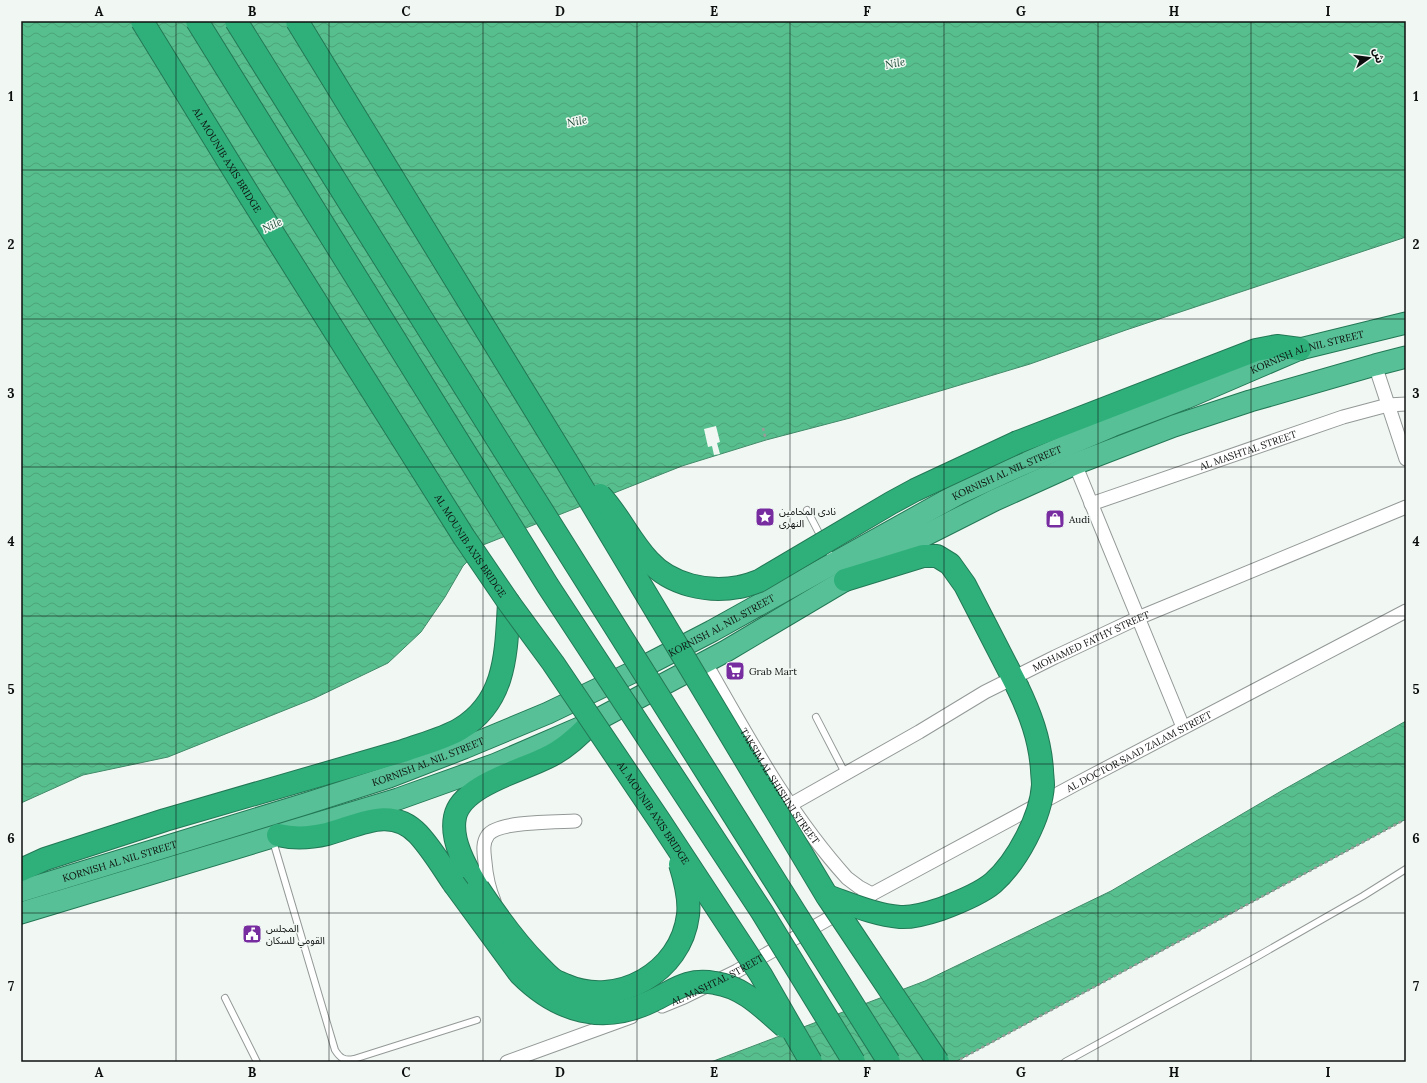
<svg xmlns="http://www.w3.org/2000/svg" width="1427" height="1083" viewBox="0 0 1427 1083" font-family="Lora,'Noto Sans Arabic',serif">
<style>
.water{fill:url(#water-waves);stroke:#418a68}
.pier{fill:#f1f8f4}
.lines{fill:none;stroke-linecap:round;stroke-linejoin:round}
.service-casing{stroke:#939996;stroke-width:8}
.minor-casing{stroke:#939996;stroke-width:15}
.trunk-casing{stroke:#237855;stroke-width:23}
.motorway-casing{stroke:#237855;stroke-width:24}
.path{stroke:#989d9a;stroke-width:2.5;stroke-dasharray:3 3;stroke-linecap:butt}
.service{stroke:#fff;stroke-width:6}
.minor{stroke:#fff;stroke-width:13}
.trunk{stroke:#58c096;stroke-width:21}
.motorway{stroke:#2fb07b;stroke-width:22}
.motorway-bridge-casing{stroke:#237855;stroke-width:24;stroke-linecap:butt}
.motorway-bridge{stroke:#2fb07b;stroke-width:22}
.grid{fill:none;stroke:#0d0f0e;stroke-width:1;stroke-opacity:0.55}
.labels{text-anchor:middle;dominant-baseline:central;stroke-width:3;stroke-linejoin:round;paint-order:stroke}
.street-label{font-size:10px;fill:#0d0f0e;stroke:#f1f8f4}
.poi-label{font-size:10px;fill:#0d0f0e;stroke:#f1f8f4;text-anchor:start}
.water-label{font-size:11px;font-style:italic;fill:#224e39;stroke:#f1f8f4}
.neatline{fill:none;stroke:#0d0f0e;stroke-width:1.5}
.grid-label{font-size:13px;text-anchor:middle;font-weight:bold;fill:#0d0f0e}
</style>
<defs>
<pattern id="water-waves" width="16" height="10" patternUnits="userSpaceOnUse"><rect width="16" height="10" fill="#57bf8e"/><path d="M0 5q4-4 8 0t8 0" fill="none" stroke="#4ba379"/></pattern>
</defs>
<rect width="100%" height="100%" fill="#f1f8f4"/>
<path class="water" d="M21 21H1406V237L1126 330 1030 364 850 418 766 440 682 466 483 545 463 566 445 597 421 632 388 663 315 698 168 757 83 775 21 803Z
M1406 721V819L955 1062H711L925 981 1111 891 1283 790Z"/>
<path class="pier" d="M716 426 720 442 717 443 720 454 714 455 712 446 708 447 704 429Z"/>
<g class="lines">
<g class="service-casing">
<path id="service" d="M807 510 833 560
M816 717 845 773
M273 841 335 1050C340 1058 344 1061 354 1059L477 1020
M225 998 257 1062
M1065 1062 1258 956 1363 896 1406 869"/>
</g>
<g class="minor-casing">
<g id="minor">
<path d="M1375 365 1406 459"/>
<path d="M1075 464 1183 727"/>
<path id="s1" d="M1091 504 1343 417 1388 405 1406 404"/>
<path id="s2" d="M705 662C748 737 789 814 847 878L859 887 872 894"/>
<path id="s3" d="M790 805 919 732 985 692 1055 657 1138 618 1406 507"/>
<path d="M494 901C489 889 486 875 485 862 484 853 482 843 488 835 498 821 557 822 575 821"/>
<path id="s4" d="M662 1006 684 997 737 971 872 894 1076 784 1406 611"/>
<path d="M507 1062 631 1017"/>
</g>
</g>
<g class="trunk-casing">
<g id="trunk">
<path id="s5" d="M21 891 305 804 389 777 464 748 548 713 631 673 712 631 958 494 1010 470 1112 426 1186 398 1300 349 1406 323"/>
<path d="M21 913 398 799 496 764 591 723 726 651 896 550 995 500 1075 464 1174 426 1250 401 1375 365 1406 357"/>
</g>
</g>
<g class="motorway-casing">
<path id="motorway" d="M1018 442 1256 350 1277 346 1300 349
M845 580 923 556H937L950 564 965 585 1017 686
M278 835C295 839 310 838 327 834 358 826 391 805 418 834 432 849 443 868 454 884
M21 870 45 859 165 820 403 751C422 744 443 739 460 729 507 701 506 651 509 603
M478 888C467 869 450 841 455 817 461 786 520 771 546 758 564 750 578 737 591 723"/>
</g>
<path class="path" d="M763 428 766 440
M955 1062 1406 819"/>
<use href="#service" class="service"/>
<use href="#minor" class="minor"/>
<use href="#trunk" class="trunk"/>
<use href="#motorway" class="motorway"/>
<g class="motorway-bridge-casing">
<g id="motorway-bridge">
<path id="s6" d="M142 21 249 195 464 537 509 603 553 663 659 820 761 975 811 1062"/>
<path d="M197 21 548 586 762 912 854 1062"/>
<path d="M236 21 507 455 889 1062"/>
<path d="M297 21 570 467 827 896 938 1062"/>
<path d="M600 495C619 515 630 541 649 561 671 585 708 593 739 587 746 586 753 583 759 581L891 503 915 490 1018 442"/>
<path d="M454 884 520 974C558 1012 603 1025 652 1001 675 990 687 978 715 983 744 987 764 1009 785 1027"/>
<path d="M478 888C496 915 515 942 538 965 543 970 548 976 554 980 557 982 561 983 565 985 617 1008 681 973 688 915 690 898 685 880 680 864"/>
<path d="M827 896C850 904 875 915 900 917 913 918 929 913 941 909 957 903 980 894 993 883 1017 862 1041 817 1043 785 1043 780 1042 774 1042 770 1040 739 1030 713 1017 686"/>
</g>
</g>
<use href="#motorway-bridge" class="motorway-bridge"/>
</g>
<path class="grid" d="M176 21V1062M329 21V1062M483 21V1062M637 21V1062M790 21V1062M944 21V1062M1098 21V1062M1251 21V1062M21 170H1406M21 319H1406M21 467H1406M21 616H1406M21 764H1406M21 913H1406"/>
<defs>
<g id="sight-square" transform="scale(1)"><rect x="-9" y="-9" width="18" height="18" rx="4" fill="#772da0" stroke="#f1f8f4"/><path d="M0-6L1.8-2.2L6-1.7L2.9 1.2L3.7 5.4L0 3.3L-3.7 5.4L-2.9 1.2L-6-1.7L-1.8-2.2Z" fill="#fff"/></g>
<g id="shop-square" transform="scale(1)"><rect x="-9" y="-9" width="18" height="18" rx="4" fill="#772da0" stroke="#f1f8f4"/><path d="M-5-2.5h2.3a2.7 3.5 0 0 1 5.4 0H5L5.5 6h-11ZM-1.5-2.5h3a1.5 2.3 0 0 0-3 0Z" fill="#fff"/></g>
<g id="supermarket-square" transform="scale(1)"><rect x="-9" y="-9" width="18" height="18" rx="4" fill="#772da0" stroke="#f1f8f4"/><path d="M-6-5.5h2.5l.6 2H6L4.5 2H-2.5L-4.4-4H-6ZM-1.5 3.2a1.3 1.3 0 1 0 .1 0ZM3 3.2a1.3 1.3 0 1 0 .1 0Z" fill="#fff"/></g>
<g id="civic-square" transform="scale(1)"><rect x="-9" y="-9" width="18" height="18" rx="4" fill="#772da0" stroke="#f1f8f4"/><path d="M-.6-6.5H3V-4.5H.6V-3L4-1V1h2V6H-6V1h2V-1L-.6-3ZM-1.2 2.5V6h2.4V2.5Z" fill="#fff"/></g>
</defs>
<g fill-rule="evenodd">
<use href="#sight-square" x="765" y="517"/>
<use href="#shop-square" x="1055" y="519"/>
<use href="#supermarket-square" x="735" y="671"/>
<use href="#civic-square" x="252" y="934"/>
</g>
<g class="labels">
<g class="street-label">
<text stroke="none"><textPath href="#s6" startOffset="163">AL MOUNIB AXIS BRIDGE</textPath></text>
<text stroke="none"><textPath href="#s5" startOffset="1399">KORNISH AL NIL STREET</textPath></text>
<text stroke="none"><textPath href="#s1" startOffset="166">AL MASHTAL STREET</textPath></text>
<text stroke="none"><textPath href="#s5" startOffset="1075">KORNISH AL NIL STREET</textPath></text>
<text stroke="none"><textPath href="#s6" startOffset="619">AL MOUNIB AXIS BRIDGE</textPath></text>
<text stroke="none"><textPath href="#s5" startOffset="751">KORNISH AL NIL STREET</textPath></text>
<text stroke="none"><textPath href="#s3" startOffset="343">MOHAMED FATHY STREET</textPath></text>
<text stroke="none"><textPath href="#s4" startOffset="541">AL DOCTOR SAAD ZALAM STREET</textPath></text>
<text stroke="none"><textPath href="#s5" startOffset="427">KORNISH AL NIL STREET</textPath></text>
<text stroke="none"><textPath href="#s2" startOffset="145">TAKSIM AL SHISHNI STREET</textPath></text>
<text stroke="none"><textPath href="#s6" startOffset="943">AL MOUNIB AXIS BRIDGE</textPath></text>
<text stroke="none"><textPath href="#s5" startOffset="103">KORNISH AL NIL STREET</textPath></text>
<text stroke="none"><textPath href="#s4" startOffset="61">AL MASHTAL STREET</textPath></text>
</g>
<g class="poi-label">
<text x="779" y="511">نادى المحامين<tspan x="779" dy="12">النهرى</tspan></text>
<text x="1069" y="519">Audi</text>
<text x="749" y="671">Grab Mart</text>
<text x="266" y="928">المجلس<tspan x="266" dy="12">القومي للسكان</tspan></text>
</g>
<g class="water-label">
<text transform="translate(895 63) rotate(-10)">Nile</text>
<text transform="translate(577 121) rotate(-10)">Nile</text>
<text transform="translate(272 225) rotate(-25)">Nile</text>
</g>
</g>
<rect width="1427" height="1083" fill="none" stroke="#f1f8f4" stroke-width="44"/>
<g transform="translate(1369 58) rotate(76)" stroke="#f1f8f4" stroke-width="3" paint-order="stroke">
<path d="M0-3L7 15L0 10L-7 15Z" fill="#0d0f0e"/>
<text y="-6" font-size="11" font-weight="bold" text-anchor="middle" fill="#0d0f0e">ش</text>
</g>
<rect x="22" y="22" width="1383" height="1039" class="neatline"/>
<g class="grid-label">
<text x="99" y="16">A</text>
<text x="252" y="16">B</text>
<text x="406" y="16">C</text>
<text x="560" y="16">D</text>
<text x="714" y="16">E</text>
<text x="867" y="16">F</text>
<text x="1021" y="16">G</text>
<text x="1174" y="16">H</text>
<text x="1328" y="16">I</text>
<text x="11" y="101">1</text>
<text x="1416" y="101">1</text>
<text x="11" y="249">2</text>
<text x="1416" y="249">2</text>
<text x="11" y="398">3</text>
<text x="1416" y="398">3</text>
<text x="11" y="546">4</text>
<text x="1416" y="546">4</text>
<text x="11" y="694">5</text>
<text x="1416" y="694">5</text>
<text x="11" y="843">6</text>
<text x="1416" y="843">6</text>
<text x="11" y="991">7</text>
<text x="1416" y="991">7</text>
<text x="99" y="1077">A</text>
<text x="252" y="1077">B</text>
<text x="406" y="1077">C</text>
<text x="560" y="1077">D</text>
<text x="714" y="1077">E</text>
<text x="867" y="1077">F</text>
<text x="1021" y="1077">G</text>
<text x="1174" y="1077">H</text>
<text x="1328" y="1077">I</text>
</g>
</svg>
